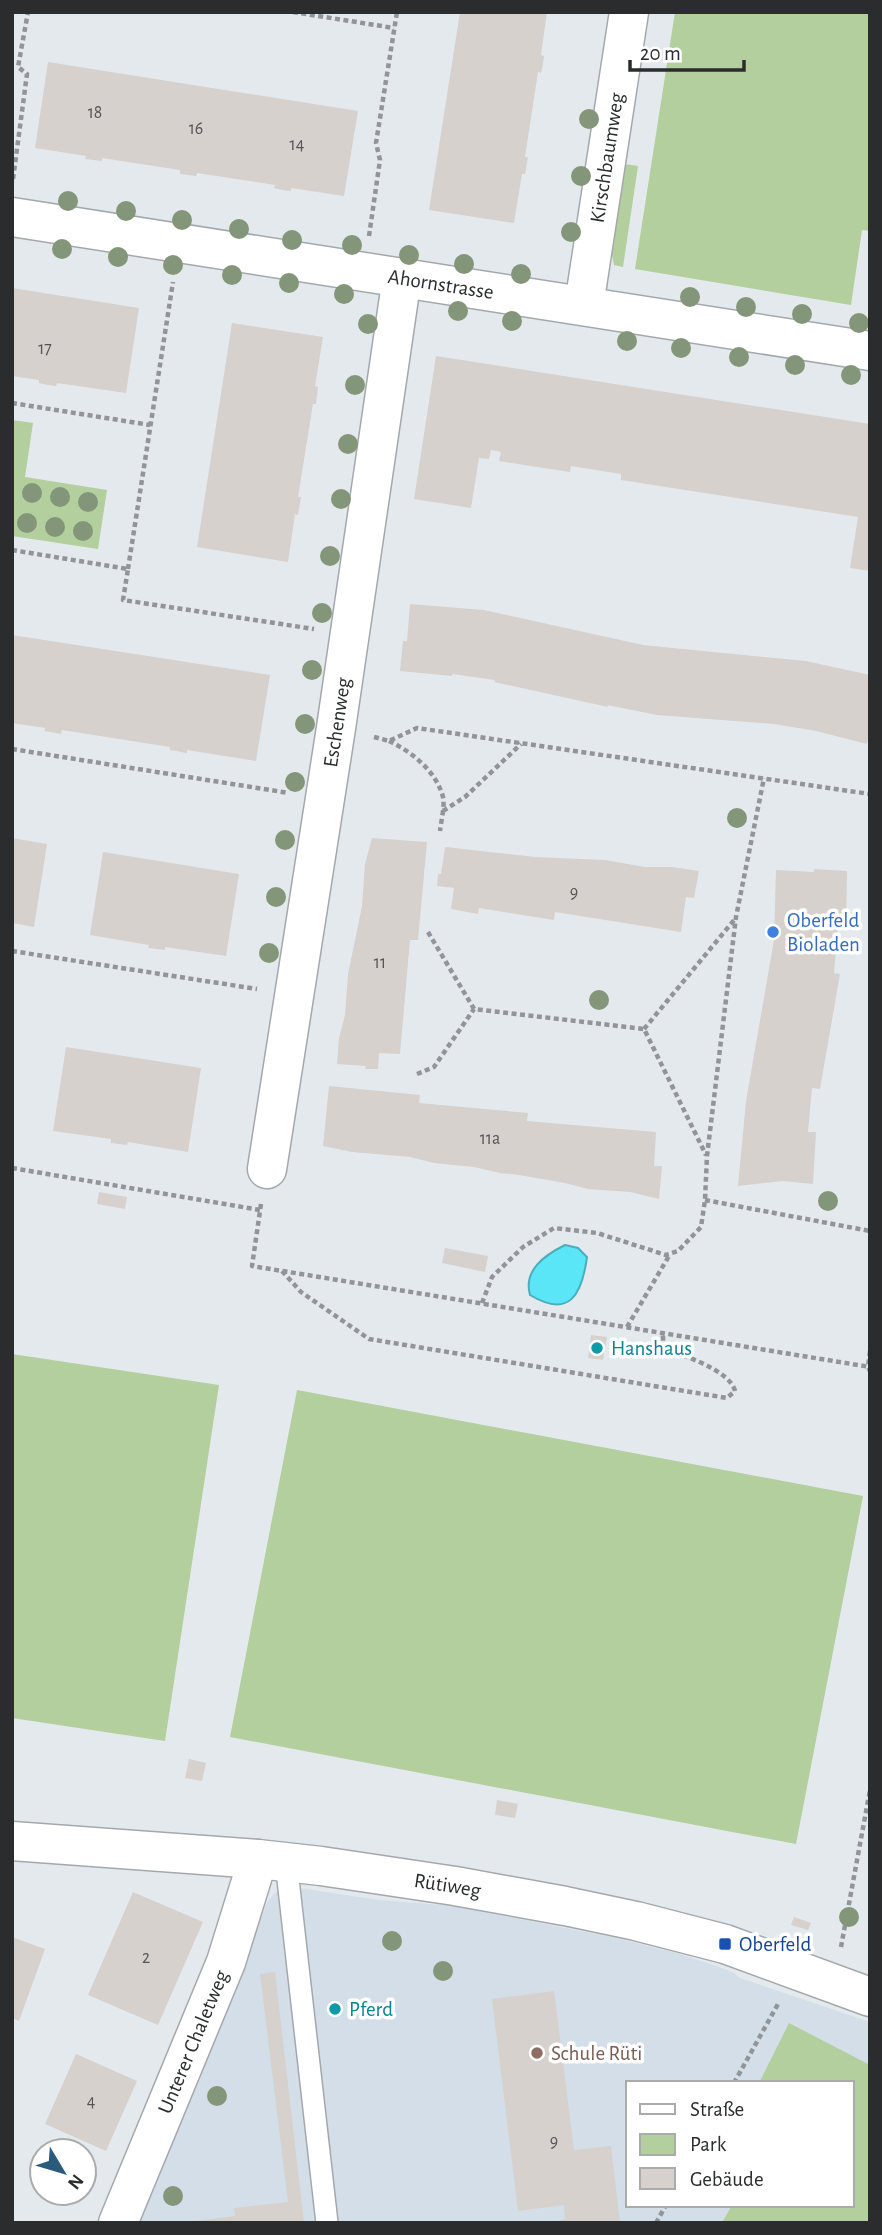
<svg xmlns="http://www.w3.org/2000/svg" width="882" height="2235" viewBox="0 0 882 2235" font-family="'Alegreya Sans',sans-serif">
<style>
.built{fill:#d3dee8;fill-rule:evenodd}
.green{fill:#b2cf9d}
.water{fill:#5ae6f7;stroke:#4caeba;stroke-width:2}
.building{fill:#d6d1cd}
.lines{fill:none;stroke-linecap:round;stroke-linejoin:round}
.lane-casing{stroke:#a4a8ac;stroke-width:24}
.street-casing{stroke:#a4a8ac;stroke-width:41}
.path{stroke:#919597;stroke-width:4.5;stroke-dasharray:5 3.5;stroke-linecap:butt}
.lane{stroke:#fff;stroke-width:21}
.street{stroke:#fff;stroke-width:38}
.tree{fill:#849679}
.shop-dot{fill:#3f7fe0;stroke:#fff;stroke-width:2.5}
.culture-dot{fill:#0f9aa8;stroke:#fff;stroke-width:2.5}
.transit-dot{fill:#1a4fb4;stroke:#fff;stroke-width:2.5}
.education-dot{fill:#8d6e63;stroke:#fff;stroke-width:2.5}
.labels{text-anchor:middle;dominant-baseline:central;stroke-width:7;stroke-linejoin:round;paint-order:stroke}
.number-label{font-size:18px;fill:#555}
.street-label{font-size:21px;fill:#2a2c2d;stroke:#fff}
.shop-label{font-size:21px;fill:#366cbe;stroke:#fff;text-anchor:start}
.culture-label{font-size:21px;fill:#0d838f;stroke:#fff;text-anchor:start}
.transit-label{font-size:21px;fill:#164399;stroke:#fff;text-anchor:start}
.education-label{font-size:21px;fill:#785e54;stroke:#fff;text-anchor:start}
</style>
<rect width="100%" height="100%" fill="#e4e9ed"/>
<path class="built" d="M292 1887 380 1900 453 1906 616 1938 676 1953 717 1966 734 1973 740 1978 870 2022V2223H132L268 1901 275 1893ZM628 2083H852V2205H628Z"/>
<path class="green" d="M675 12H870V231L862 230 851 305 635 269Z
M625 164 638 166 623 267 614 265 612 255Z
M12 420 33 423 25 477 107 490 98 549 12 536Z
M12 1354 219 1385 165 1741 12 1718Z
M297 1390 863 1496 796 1844 230 1737Z
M789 2023 870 2065V2223H722L732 2205H852V2083H759Z"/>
<path class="water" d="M565 1245 578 1248 587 1257C582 1294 570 1319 530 1295 523 1270 545 1255 565 1245Z"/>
<path class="building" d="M460 12H547L541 55 544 56 543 64 541 73 538 72 525 157H528L525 174H522L514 223 429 210Z
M48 62 358 111 344 196 291 188V191L282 190 274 188 275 185 197 173 196 176 180 174V170L102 158V161L85 159 86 156 35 148Z
M12 288 139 308 126 393 57 383 56 386 48 385 39 383V380L12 376Z
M232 323 323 337 315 386 318 387 316 404H313L298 497H301L298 515 295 514 288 562 197 547Z
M436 356 870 424V571L850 568 858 517 621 480V474L571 466 570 472 499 461 501 452 491 450 489 459 479 458 471 508 414 499Z
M410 604 484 610 643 645 806 661 870 675V729L867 744 816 731 774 724 657 715 607 705 608 707 494 682 495 680 452 674V676L400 671 403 641H407Z
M12 635 270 675 256 761 187 750V753L170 750V747L62 730 61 734 44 731 45 728 12 723Z
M12 838 47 844 34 927 12 923Z
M372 838 427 842 418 940H410L400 1054 379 1053 378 1069H365L366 1066 337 1064 339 1038 345 1015 348 974 362 906 365 864Z
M445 847 535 857 605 860 645 867H672L699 871 694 898 686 897 681 932 555 912 554 920 479 908 478 914 451 909 454 888 437 886 438 874H441Z
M103 852 239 874 226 956 165 947V950L148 948 149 945 90 935Z
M814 869 847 871 846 924H838L834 973 840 974 820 1089 812 1088 808 1132H816L813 1184 783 1181 738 1186 746 1101 774 940 776 870 814 872Z
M66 1047 201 1068 188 1152 128 1142 127 1145 111 1143V1139L53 1131Z
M329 1086 420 1095 419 1103 528 1113 527 1121 656 1132 654 1166H662L659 1199 630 1192 588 1189 565 1183 519 1175 500 1173 474 1167 434 1163 410 1157 352 1152 323 1146Z
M99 1192 127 1197 125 1209 97 1204Z
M445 1248 488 1256 485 1272 442 1263Z
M591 1335 607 1337 603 1360 588 1358Z
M189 1759 206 1763 202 1781 185 1778Z
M497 1800 518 1804 515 1818 495 1815Z
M133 1892 203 1922 158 2025 88 1995Z
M794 1917 811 1923 808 1930 791 1925Z
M12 1937 45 1949 19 2021 12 2018Z
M275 1972 304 2223H196V2221L235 2216 234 2208 288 2202 260 1974Z
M554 1991 574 2150 611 2146 620 2223H552L565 2219 564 2205 518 2211 492 1999Z
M76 2054 137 2081 106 2151 45 2124Z"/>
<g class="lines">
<g class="lane-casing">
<path id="lane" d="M286 1862 327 2223"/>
</g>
<g class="street-casing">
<g id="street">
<path id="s1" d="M12 217 870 351"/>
<path id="s2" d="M584 305 629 12"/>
<path id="s3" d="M267 1169 336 728 402 277"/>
<path id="s4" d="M12 1841 258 1859 321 1866 455 1886 565 1906 636 1921 725 1944 870 1997"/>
<path id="s5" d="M118 2223 226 1962 258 1859"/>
</g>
</g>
<path class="path" d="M293 12 394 28
M13 179 27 74 18 67 28 12
M369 236 380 160 376 143 397 12
M12 403 150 425
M12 550 128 569 123 600 314 629
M128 569 173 282
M374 737 389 741 417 728 870 794
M389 741C412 752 436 771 443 797 445 807 441 821 440 831
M12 749 289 793
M443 811 465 797 521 744
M428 932 474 1009 644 1029 706 1155
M12 951 257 989
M644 1029 735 919
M417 1074 434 1067 474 1009
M12 1168 260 1210
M705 1200 870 1231
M261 1204 252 1266 870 1367
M282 1271 301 1292 369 1339 727 1398 735 1391C730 1370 682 1355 663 1348V1334
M482 1303 492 1277 523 1247 554 1228 597 1233 666 1255 678 1251 701 1227 705 1200 707 1156 736 917 764 778
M627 1327 669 1256
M870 1351 868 1367 870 1371
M841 1947 870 1790
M734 2083 778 2004
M656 2223 666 2205"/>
<use href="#lane" class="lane"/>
<use href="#street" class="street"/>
</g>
<g class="tree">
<circle cx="589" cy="119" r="10"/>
<circle cx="581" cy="176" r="10"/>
<circle cx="68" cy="201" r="10"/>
<circle cx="126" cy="211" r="10"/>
<circle cx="182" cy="220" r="10"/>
<circle cx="239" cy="229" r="10"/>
<circle cx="571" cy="232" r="10"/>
<circle cx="292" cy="240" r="10"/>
<circle cx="352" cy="245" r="10"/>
<circle cx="62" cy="249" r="10"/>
<circle cx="409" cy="255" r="10"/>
<circle cx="118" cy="257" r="10"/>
<circle cx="464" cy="264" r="10"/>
<circle cx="173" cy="265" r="10"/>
<circle cx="521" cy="274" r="10"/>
<circle cx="232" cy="275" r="10"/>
<circle cx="289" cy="283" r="10"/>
<circle cx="344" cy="294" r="10"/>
<circle cx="690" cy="297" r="10"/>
<circle cx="746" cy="307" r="10"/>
<circle cx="458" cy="311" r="10"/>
<circle cx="802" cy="314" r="10"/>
<circle cx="512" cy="321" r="10"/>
<circle cx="859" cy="323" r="10"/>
<circle cx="368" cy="324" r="10"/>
<circle cx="627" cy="341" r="10"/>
<circle cx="681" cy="348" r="10"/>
<circle cx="739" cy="357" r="10"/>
<circle cx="795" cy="365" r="10"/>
<circle cx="851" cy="375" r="10"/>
<circle cx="355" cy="385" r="10"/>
<circle cx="348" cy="444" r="10"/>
<circle cx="32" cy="493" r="10"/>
<circle cx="60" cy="497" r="10"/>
<circle cx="341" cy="499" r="10"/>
<circle cx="88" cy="502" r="10"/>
<circle cx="27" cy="523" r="10"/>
<circle cx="55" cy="527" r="10"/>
<circle cx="83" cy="531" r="10"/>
<circle cx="330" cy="556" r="10"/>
<circle cx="322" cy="613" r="10"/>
<circle cx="312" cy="670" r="10"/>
<circle cx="305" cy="724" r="10"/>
<circle cx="295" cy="782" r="10"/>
<circle cx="737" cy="818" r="10"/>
<circle cx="285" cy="840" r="10"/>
<circle cx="276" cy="897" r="10"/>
<circle cx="269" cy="953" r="10"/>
<circle cx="599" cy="1000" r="10"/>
<circle cx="828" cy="1201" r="10"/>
<circle cx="849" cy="1917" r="10"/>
<circle cx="392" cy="1941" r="10"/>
<circle cx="443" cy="1971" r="10"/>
<circle cx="217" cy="2096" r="10"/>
<circle cx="173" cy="2196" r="10"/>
</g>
<circle class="shop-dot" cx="773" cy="932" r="7"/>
<g class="culture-dot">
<circle cx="597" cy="1348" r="7"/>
<circle cx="335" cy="2009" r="7"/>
</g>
<rect class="transit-dot" x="718" y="1937" width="14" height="14" rx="3.5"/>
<circle class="education-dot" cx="537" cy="2053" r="7"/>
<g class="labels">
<g class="number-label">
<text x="95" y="113">18</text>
<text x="196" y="129">16</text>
<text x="297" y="145">14</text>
<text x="45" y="349">17</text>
<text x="574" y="893">9</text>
<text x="380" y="963">11</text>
<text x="490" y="1139">11a</text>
<text x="146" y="1958">2</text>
<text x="91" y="2102">4</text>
<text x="554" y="2142">9</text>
</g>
<g class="street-label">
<text stroke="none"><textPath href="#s2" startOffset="149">Kirschbaumweg</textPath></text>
<text stroke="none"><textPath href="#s1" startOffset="434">Ahornstrasse</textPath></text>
<text stroke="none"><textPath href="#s3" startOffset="452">Eschenweg</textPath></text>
<text stroke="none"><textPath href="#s4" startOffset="438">Rütiweg</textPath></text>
<text stroke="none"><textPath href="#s5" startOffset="196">Unterer Chaletweg</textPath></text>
</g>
<g class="shop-label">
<text x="787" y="920">Oberfeld<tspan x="787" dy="24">Bioladen</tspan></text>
</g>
<g class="culture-label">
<text x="611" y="1348">Hanshaus</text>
<text x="349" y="2009">Pferd</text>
</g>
<g class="transit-label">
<text x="739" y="1944">Oberfeld</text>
</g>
<g class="education-label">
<text x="551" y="2053">Schule Rüti</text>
</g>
</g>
<rect width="882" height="2235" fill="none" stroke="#2a2c2d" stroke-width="28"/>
<rect x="626" y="2081" width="228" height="126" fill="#ffffff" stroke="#aaabab" stroke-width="2"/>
<rect x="640" y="2104" width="35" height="10" fill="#ffffff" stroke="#aaabab" stroke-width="2"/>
<text x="690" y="2116" font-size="21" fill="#2a2c2d">Straße</text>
<rect x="640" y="2134" width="35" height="21" fill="#b2cf9d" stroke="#aaabab" stroke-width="2"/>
<text x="690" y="2151" font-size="21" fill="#2a2c2d">Park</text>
<rect x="640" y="2168" width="35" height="21" fill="#d6d1cd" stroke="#aaabab" stroke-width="2"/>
<text x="690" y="2186" font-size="21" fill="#2a2c2d">Gebäude</text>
<g transform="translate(63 2172) rotate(128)"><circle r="33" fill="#ffffff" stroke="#aaabab" stroke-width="2"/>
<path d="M0-5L12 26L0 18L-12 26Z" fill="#2b5b7a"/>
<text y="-10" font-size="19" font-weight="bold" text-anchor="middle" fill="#2a2c2d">N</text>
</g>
<path d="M630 60v10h114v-10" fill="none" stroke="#2a2c2d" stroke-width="3.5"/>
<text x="640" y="60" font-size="21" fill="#2a2c2d" stroke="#ffffff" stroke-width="5" paint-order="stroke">20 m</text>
</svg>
